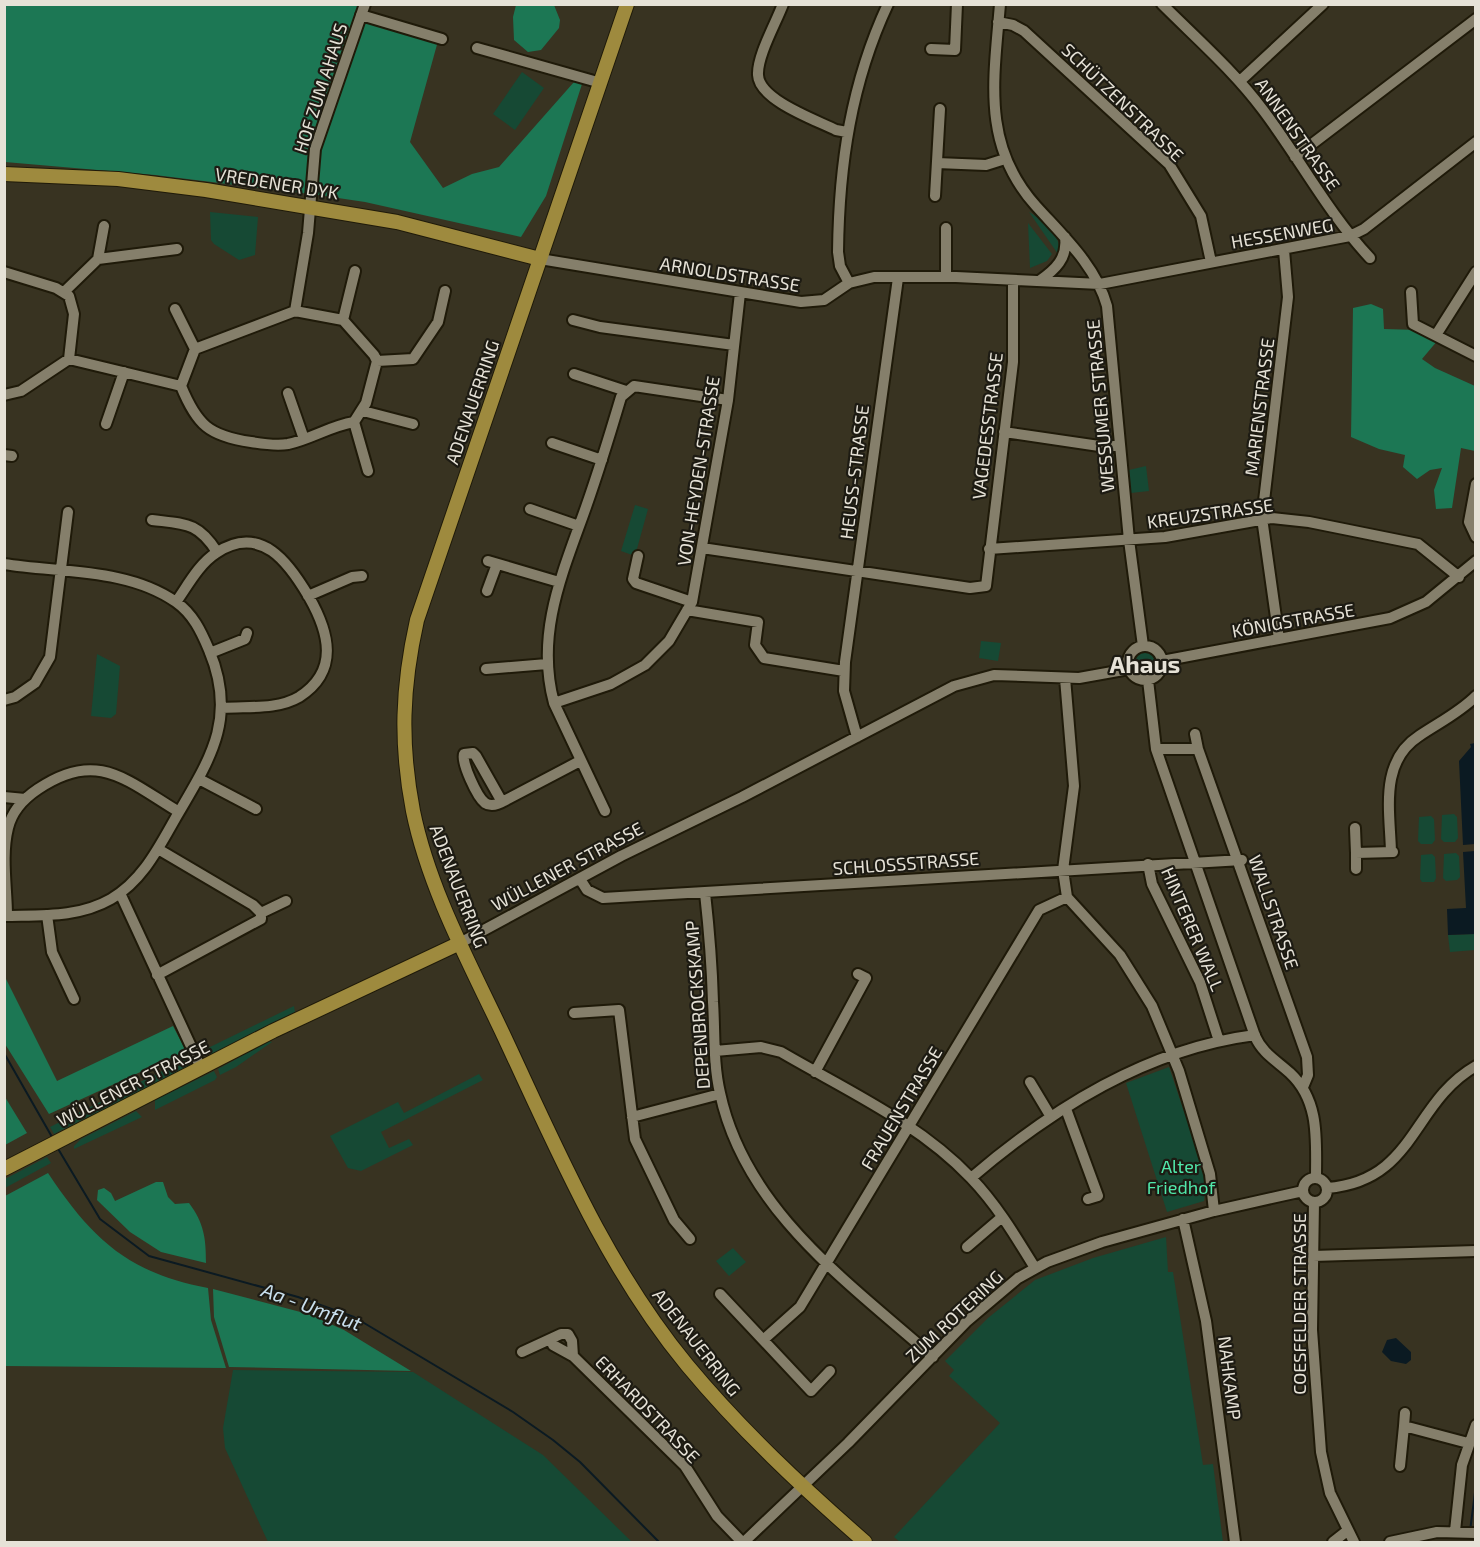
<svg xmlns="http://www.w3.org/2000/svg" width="1480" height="1547" viewBox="0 0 1480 1547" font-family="'Exo 2',sans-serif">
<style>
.green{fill:#164934}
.forest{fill:#1c7754}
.water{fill:#0b1a22}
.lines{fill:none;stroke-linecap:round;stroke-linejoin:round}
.stream{stroke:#0b1a22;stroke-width:2}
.minor-casing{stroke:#1f1a09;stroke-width:14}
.major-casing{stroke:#1f1a09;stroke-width:16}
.minor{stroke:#857f6b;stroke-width:10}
.major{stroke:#9e8a3e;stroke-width:14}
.labels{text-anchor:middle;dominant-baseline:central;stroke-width:4.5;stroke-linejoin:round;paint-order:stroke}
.street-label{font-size:18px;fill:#e6e2d7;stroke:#1d1b13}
.park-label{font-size:18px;fill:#51e9ab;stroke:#1d1b13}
.water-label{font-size:20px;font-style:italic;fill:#c9e0ee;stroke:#1d1b13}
.district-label{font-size:24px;font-weight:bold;fill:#e6e2d7;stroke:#1d1b13}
</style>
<rect width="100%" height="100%" fill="#383321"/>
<path class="green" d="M522 72 544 88 515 130 493 114Z
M210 212 258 217 255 255 239 260 214 244 211 240Z
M1029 212C1046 222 1062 236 1060 257Z
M1028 223 1052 254 1047 261 1030 268Z
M1146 466 1149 491 1131 493 1129 470Z
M635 505 648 509 635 556 621 551Z
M981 641 1001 643 998 661 979 658Z
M1134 663a11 11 0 1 1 22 0a11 11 0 1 1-22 0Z
M97 654 120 666 116 714 111 718 91 716Z
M1454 814 1457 817 1458 838 1455 842H1444L1441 839 1442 815Z
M1431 816 1434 819 1435 840 1432 844H1421L1418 841 1419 817Z
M1456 853 1459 856 1460 877 1457 880 1446 881 1443 878 1444 854Z
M1432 854 1435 857 1436 878 1434 882H1422L1420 879 1421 855Z
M1475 934V950L1450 952 1448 935Z
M294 1006 295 1012 212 1056 208 1048Z
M269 1041 272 1042 236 1067 220 1075 218 1069Z
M190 1057 189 1067 54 1134 50 1127Z
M1169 1067 1206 1177 1204 1201 1167 1212 1126 1083Z
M214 1071 217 1077 215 1080 155 1110V1100Z
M479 1074 483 1080 381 1132 389 1148 409 1139 413 1145 361 1171 348 1168 330 1136 398 1102 404 1113Z
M136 1111 142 1117 74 1149V1146L81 1139Z
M47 1157 51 1163 5 1188V1179Z
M1166 1237 1168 1272H1173L1203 1465 1213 1464 1223 1542H900L894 1537 1000 1423 949 1376 954 1370 945 1361 988 1318 1035 1280 1093 1258Z
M733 1248 746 1262 729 1276 716 1261Z
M233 1370 413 1372 543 1455 632 1542H268L225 1448 223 1428Z"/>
<path class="forest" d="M4 5H362L369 15 438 41 410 142 443 188 472 174 499 167 574 82 582 84 546 196 521 237 365 202 318 195 155 175 5 162Z
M516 5H554L560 20 559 28 541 50 528 52 514 40 513 17Z
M1371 304 1383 309 1384 329 1417 330 1438 340 1422 359 1435 368 1475 386V451L1461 448 1452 508 1436 509 1434 490 1442 468 1430 470 1417 479 1403 467 1405 455 1379 449 1351 437 1353 308Z
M5 977 57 1081 173 1026 186 1051 49 1114 5 1044Z
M5 1097 27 1133 5 1145H4Z
M48 1173C92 1239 128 1273 208 1288L211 1320 226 1368 5 1366V1196Z
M156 1182H163L168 1197 175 1204 189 1203C204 1223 206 1238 206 1263L161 1252 130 1232 97 1200 98 1190 104 1188 111 1193 115 1201Z
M213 1289 308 1314 344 1330 411 1371 229 1367 214 1317Z"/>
<path class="water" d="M1475 743V844L1463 845 1459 761 1471 747 1470 744Z
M1475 851V934L1448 935 1447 909 1466 908 1463 852Z
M1396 1338 1411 1352V1360L1406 1364 1391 1361 1382 1352 1387 1340Z"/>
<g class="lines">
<path class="stream" d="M4 1053 52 1137
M57 1147 100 1219 149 1256 298 1297 354 1317 513 1412 553 1440 580 1462 659 1542
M1470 1531 1476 1485"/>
<g class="minor-casing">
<path id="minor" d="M783 4C776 23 757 56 758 75 759 100 816 120 836 130L847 132
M1000 4C994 79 981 145 1036 206 1063 236 1096 266 1107 306L1129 540 1143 646
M1162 4C1196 38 1234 71 1263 110 1300 159 1328 213 1370 258
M361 15 442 39
M998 22 1013 25 1024 31 1169 164 1201 216 1211 262
M477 48 601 83
M931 49 955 50 957 4
M1240 81 1323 4
M1295 157 1476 19
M937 163 986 165 1005 159
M935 196 940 109
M946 228V277
M98 259 177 249
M540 259 801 302 824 300 849 283 874 277H956L1100 284 1350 236 1364 229 1476 142
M4 272 56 288 69 296 74 314 69 359
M1039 281C1055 270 1068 258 1065 237
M849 283 840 266 838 252C839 165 851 83 888 4
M64 292 98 259 104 226
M1411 292 1413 324 1476 356
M175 309 195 349
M343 320 355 271
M573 320 600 327 734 345
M1436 335 1476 272
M377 361 413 359 438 322 445 291
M574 374 626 391
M181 386 195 349 295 311
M288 393 304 439
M4 395 21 391 69 359 181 386C197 425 209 436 251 442 263 444 276 446 288 444 311 439 330 426 354 422L368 471
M363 411 413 424
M354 422 366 403 377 361 374 355 343 320 295 311 308 233 315 149 365 4
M106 424 124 372
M1004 432 1106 447 1120 445
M552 443 602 460
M4 455 12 456
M1476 484 1469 522 1476 537
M530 509 579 526
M152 520C185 524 198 522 217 552
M702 548 970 588 986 586 1013 362V280
M989 549 1165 537 1272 518 1309 522 1418 544 1459 577
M638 556 633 579 636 583 692 602
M488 561 559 582
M4 564C60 573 128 568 176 602 193 614 201 631 209 650 238 719 210 759 175 819 158 849 142 881 111 899 78 918 41 915 4 916
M487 591 497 564
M308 596 352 577 362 576
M176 602C188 585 199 564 216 553 261 523 289 563 309 597 329 632 340 671 299 697 277 710 247 706 223 708
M687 610 758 622 755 645 764 658 844 671
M1279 639 1262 518 1288 297 1284 250
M1128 663a17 17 0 1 1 34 0a17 17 0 1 1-34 0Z
M210 653 245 639 247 633
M1162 661 1390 618 1426 602 1476 561
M486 669 547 664
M1065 678 1074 786 1063 870 1067 897 1120 955 1152 1006 1179 1071 1210 1174 1214 1211
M1148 680 1156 749 1255 1036C1262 1053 1277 1061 1290 1073 1320 1101 1316 1140 1316 1178
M4 700 15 697 35 683 50 657 68 512
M554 703 611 684 645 665 669 641 692 602 728 400 740 293
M1195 734 1198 749
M857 737 844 691 845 662 898 278
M1156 749H1198L1307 1057 1308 1075 1303 1087
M199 779 256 809
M4 797 25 799
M502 802 476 756 473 753 464 754C461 762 477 797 485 803 491 807 499 804 504 801L580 761
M605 811 554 703C535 633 563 572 586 507 599 470 610 434 621 397L634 386 728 400
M1355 828 1356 853
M1391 852C1390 811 1379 762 1419 736 1438 723 1459 713 1476 696
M1148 864 1152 884 1200 982 1219 1041
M1356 869V853L1393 852
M580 879 587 890 603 898 1242 860
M120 893 201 1068
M705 893C709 929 712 966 713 1002 715 1032 713 1063 720 1093 745 1210 848 1282 933 1357
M261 913 286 901
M47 915 52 952 74 999
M7 916C7 888 1 856 8 828 12 811 23 799 38 789 97 749 126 780 179 812
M460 943 621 856 742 797 954 686 994 675 1079 678 1129 669
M157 975 261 919V913L253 905 158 849
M574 1013 619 1010 635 1139 674 1220 690 1239
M715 1051 761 1047 781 1052C846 1090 919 1123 971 1178 997 1205 1016 1237 1035 1268
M815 1072 866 978 858 974
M1030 1082 1051 1117
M1066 1109 1098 1196 1088 1199
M632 1117 720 1094
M971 1178C1053 1108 1147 1049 1255 1035
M1303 1190a12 12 0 1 1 24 0a12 12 0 1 1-24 0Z
M1327 1188C1416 1181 1411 1103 1476 1066
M1314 1202 1312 1330 1321 1452 1330 1493 1354 1542
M1183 1219 1206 1321 1235 1542
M967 1247 1002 1217
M1313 1256 1476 1251
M720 1294 811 1391 830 1371
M551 1339 553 1345 573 1356
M763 1340 800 1307 1039 910 1067 897
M522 1352 561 1334H568L572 1341 573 1356 685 1466 717 1516 742 1542
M1404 1426 1405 1413
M1400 1466 1404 1426 1468 1443
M1455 1531 1462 1465 1476 1425
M744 1542 848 1443 966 1322 1018 1278 1047 1262 1102 1242 1214 1211 1303 1191
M1333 1542 1347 1531
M1390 1542 1437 1532 1476 1533"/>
</g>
<g class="major-casing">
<path id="major" d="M627 4 417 620C402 687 400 743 413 811 429 889 469 962 503 1034 556 1147 606 1267 687 1365 741 1430 802 1487 865 1542
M4 174 118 179 206 190 397 222 540 259
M4 1169 273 1031 460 943"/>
</g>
<use href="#minor" class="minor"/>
<use href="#major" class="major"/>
</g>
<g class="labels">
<g class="street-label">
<text transform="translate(320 88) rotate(-72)">HOF ZUM AHAUS</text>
<text transform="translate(1123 102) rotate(44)">SCHÜTZENSTRASSE</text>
<text transform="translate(1298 134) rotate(55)">ANNENSTRASSE</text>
<text transform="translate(277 183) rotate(9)">VREDENER DYK</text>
<text transform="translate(1282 233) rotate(-10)">HESSENWEG</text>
<text transform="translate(730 274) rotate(9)">ARNOLDSTRASSE</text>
<text transform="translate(472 402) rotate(-71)">ADENAUERRING</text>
<text transform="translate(1100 406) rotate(-95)">WESSUMER STRASSE</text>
<text transform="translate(1259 407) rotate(-83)">MARIENSTRASSE</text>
<text transform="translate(987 426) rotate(-83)">VAGEDESSTRASSE</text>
<text transform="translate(698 471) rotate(-81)">VON-HEYDEN-STRASSE</text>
<text transform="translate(854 472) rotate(-83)">HEUSS-STRASSE</text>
<text transform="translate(1210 513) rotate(-8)">KREUZSTRASSE</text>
<text transform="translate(1293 620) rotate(-10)">KÖNIGSTRASSE</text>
<text transform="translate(906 863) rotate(-4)">SCHLOSSSTRASSE</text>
<text transform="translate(567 866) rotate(-28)">WÜLLENER STRASSE</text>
<text transform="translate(459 886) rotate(69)">ADENAUERRING</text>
<text transform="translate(1274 912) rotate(71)">WALLSTRASSE</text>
<text transform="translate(1193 929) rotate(67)">HINTERER WALL</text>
<text transform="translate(697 1005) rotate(-94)">DEPENBROCKSKAMP</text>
<text transform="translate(133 1083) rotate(-27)">WÜLLENER STRASSE</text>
<text transform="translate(901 1108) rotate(-59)">FRAUENSTRASSE</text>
<text transform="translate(1299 1304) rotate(-90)">COESFELDER STRASSE</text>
<text transform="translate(954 1316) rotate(-43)">ZUM ROTERING</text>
<text transform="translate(697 1342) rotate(52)">ADENAUERRING</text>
<text transform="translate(1230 1378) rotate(83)">NAHKAMP</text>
<text transform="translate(648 1409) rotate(46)">ERHARDSTRASSE</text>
</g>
<g class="park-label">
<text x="1181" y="1166">Alter<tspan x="1181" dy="21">Friedhof</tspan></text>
</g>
<g class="water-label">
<text transform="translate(312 1306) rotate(20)">Aa - Umflut</text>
</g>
<g class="district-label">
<text x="1145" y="663">Ahaus</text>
</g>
</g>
<rect width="1480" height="1547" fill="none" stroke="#e6e2d7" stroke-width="12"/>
</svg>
